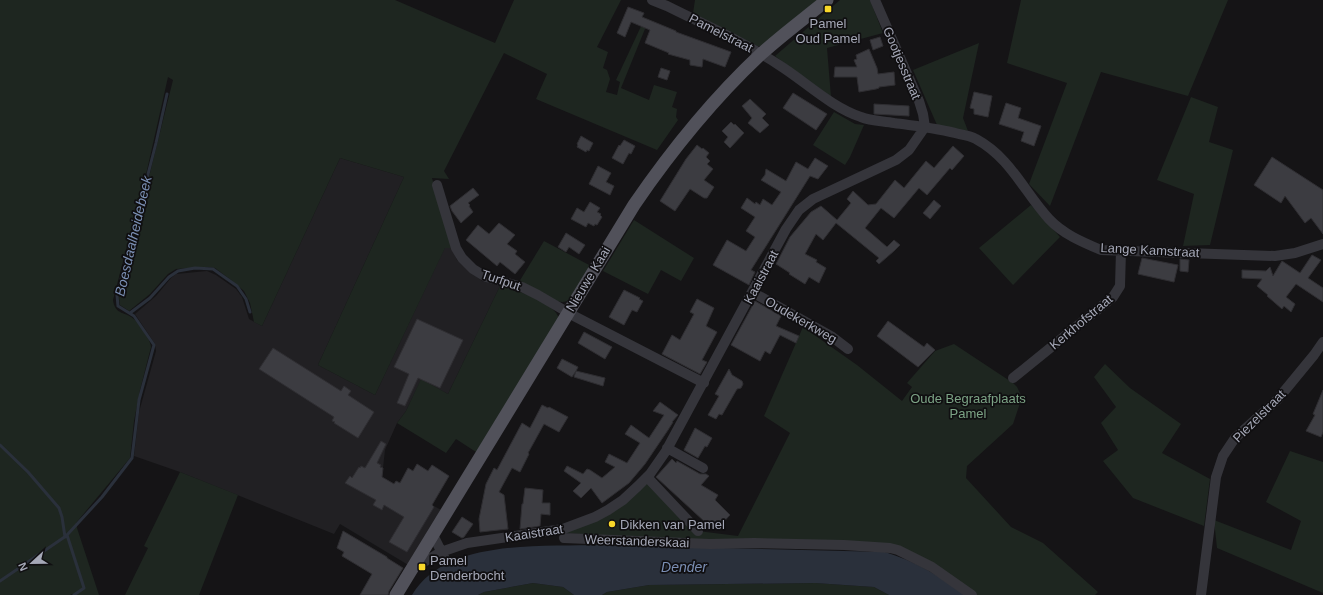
<svg xmlns="http://www.w3.org/2000/svg" width="1323" height="595" viewBox="0 0 1323 595" font-family="Arial,sans-serif">
<style>
.built{fill:#212023}
.green{fill:#1e2620}
.water{fill:#2a303b}
.lines{fill:none;stroke-linecap:round;stroke-linejoin:round}
.stream{stroke:#2a303b;stroke-width:3}
.building{fill:#3c3c41;stroke:#2f2e32}
.minor{stroke:#35353b;stroke-width:10}
.major{stroke:#51515a;stroke-width:13}
.poi-dot{fill:#f9d82a;stroke:#100f11;stroke-width:1.5}
.labels{text-anchor:middle;dominant-baseline:central;stroke-width:3.5;stroke-linejoin:round;paint-order:stroke}
.poi-label{font-size:13px;fill:#a5a8b7;stroke:#100f11;text-anchor:start}
.street-label{font-size:13px;fill:#a5a8b7;stroke:#100f11}
.park-label{font-size:13px;fill:#7ca385;stroke:#100f11}
.water-label{font-size:14px;font-style:italic;fill:#7b8fb4;stroke:#100f11}
</style>
<rect width="100%" height="100%" fill="#151416"/>
<path class="built" d="M340 158 404 177 318 365 375 395 445 247 452 248 457 260 482 281 500 286 448 394 421 380 406 411 397 423 385 450 382 477 443 511 410 566 340 524 334 534 180 472 134 456 139 412 156 351 155 344 135 314 156 296 171 278 176 274 207 271 216 275 236 289 242 297 249 319 262 326Z"/>
<path class="green" d="M0 0H395L495 43 514 0H621L597 47 608 52 603 68 607 70 610 79 606 92 617 95 620 82 616 80 643 22 647 24 621 88 649 100 654 85 677 92 672 107 677 109 676 117 678 120 657 150 536 99 547 74 504 53 444 171 449 179 432 178 452 248H445L375 395 318 365 404 177 340 158 262 326 254 322 250 303 244 291 231 280 215 268 209 267 176 269 168 274 150 294 129 311 120 305 119 298 173 80 168 77 147 170 113 300C115 316 126 311 135 320 140 326 151 340 151 347L140 390 134 421 130 458 76 523 77 528 99 595H73L72 594 70 595H0Z
M695 0H819L763 46H757L693 13Z
M840 0H870L883 33 827 48 831 97 775 56Z
M1021 0H1228L1188 96 1101 72 1050 206 1029 184 1067 83 1007 63Z
M979 43 963 118 968 131 937 125 913 70Z
M1191 97 1218 107 1209 142 1233 150 1210 245 1183 246 1194 194 1157 180Z
M834 112 855 124 864 125 850 157 845 165 813 145Z
M1031 205 1060 237 1013 285 979 248Z
M634 220 694 258 681 281 661 270 648 294 603 271Z
M544 241 591 266 570 299C566 302 563 303 557 301L519 282Z
M500 286C516 290 553 301 559 318L476 452 456 439 446 453 397 423 406 411 421 379 448 394Z
M803 327 857 365 902 401 912 387 907 383 935 351 954 344 1013 383 1017 387 1022 397 1013 424 967 466 966 478 1011 527 1043 543 1098 592 1095 595H975L898 550 563 533 612 513 647 477 698 531 738 536 790 433 764 416Z
M1105 364 1130 388 1181 424 1162 453 1210 479 1204 526 1133 498 1103 461 1118 450 1101 423 1116 407 1094 377Z
M1290 451 1323 462V593L1217 548 1214 520 1291 550 1301 521 1266 502Z
M180 472 238 495 199 595H125L148 548 144 546Z
M533 583 563 587 574 595H478L484 592Z
M815 583 874 587 889 595H602L607 592 649 585Z"/>
<path class="water" d="M600 545 885 552C914 561 941 576 965 595H889L874 587 815 583 649 585 607 592 602 595H574L563 587 533 583 484 592 478 595H412C446 538 543 547 600 545Z"/>
<g class="lines">
<path class="stream" d="M130 313 150 298 169 277 178 271 195 268 213 269 237 286 246 299 250 312
M0 445 28 472 59 508 62 517 65 537
M0 581 66 536
M74 595 84 588 67 535 102 497 132 458 139 400 154 345 134 316 118 306 117 295 156 143 167 94"/>
</g>
<path class="building" d="M628 7 644 13 642 17 676 31V32L731 52 725 67 703 59 702 67 690 65V60L668 54 669 53 645 43 650 30 631 22 625 37 617 33Z
M880 37 883 46 873 50 870 40Z
M869 49 877 68 878 74 894 72 895 85 879 87V88L876 89 859 92 857 77H834L835 67H857L854 60 857 59 856 55Z
M661 68 670 71 667 80 658 77Z
M974 92 992 96 988 117 974 114V109L970 108Z
M793 93 827 114 816 130 783 108Z
M750 99 766 114 762 118 769 125 760 133 748 123 752 118 742 106Z
M1006 103 1021 108 1018 118 1041 126 1034 146 1021 141 1024 132 999 124Z
M874 104 909 106V116L874 114Z
M731 122 734 125 735 124 744 133 730 148 724 142 728 137 722 131Z
M581 136 593 143 589 151 587 150 586 152 577 147 578 145 577 144Z
M624 140 635 146 631 154 629 153 623 164 612 158 619 145 620 146Z
M697 145 702 149 703 148 709 153 706 157 710 161 707 164 713 169 704 180 714 187 707 198H704L690 189 675 211 660 201 686 159Z
M953 146 964 156 952 170 950 168 927 195 919 188 894 218 881 208 865 228 887 247 894 240 900 245 894 251 879 264 876 261 879 258 836 223 823 240 816 234 805 254 817 260 816 262 826 268 819 283 809 277 805 284 789 274 790 273 776 264 790 237 811 212 821 206 837 220 851 203 847 199 853 191 868 205 876 204 895 180 904 188 926 161 934 168Z
M1272 157 1323 190V234L1311 218 1305 223 1285 196 1281 203 1254 185Z
M815 158 828 166 818 179 810 176 751 270 755 272 749 285 713 265 727 240 746 251 755 237 746 231 755 217 741 208 747 198 755 204 756 202 760 205 763 199 772 205 781 192 761 180 765 175 766 169 786 181 796 162 808 169Z
M598 166 611 173 606 182 614 186 610 195 589 184Z
M473 188 479 195 468 203 470 205 469 206 473 212 461 223 452 211 450 206Z
M934 200 941 206 930 219 923 213Z
M590 202 600 208 597 212 601 214 600 215 602 217 597 225 595 224 594 226 588 223 586 227 571 219 577 208 584 212Z
M499 223 515 235 507 244 517 251 515 254 525 262 515 274 500 262 497 266 466 240 478 225 489 234Z
M566 233 585 245 579 254 569 247 566 252 558 247Z
M1312 255 1321 260 1308 278 1323 288V302L1296 284 1286 297 1295 304 1291 312 1284 306 1282 309 1267 296 1268 295 1257 286 1262 279 1242 278V270L1266 271 1270 267 1273 276 1282 261 1300 273Z
M1142 258 1178 265 1174 282 1138 274Z
M1180 259 1189 260 1188 272 1180 271Z
M624 290 640 298 639 299 643 301 637 312 632 310 624 325 609 317Z
M697 299 714 308 706 326 717 332 702 360 707 362 700 374 662 354 672 335 680 340 694 314 690 312Z
M755 301 781 316 776 326 799 336 796 343 780 335 770 354 765 351 760 361 731 345Z
M417 319 463 340 440 388 418 378 405 406 397 403 409 374 394 367Z
M888 321 924 347 927 343 935 350 918 367 877 336Z
M584 332 612 347 605 359 578 343Z
M273 348 341 391 344 386 351 391 348 395 374 412 358 438 334 423 335 422 332 421 334 417 259 369Z
M562 359 578 367 576 371 605 378 603 386 574 377 576 371 572 377 557 368Z
M729 369 732 375 742 381 743 384 741 388 737 389 722 415 719 414 716 419 708 415 719 396 715 394Z
M1323 390V432L1321 437 1306 431 1315 415 1313 414Z
M660 402 678 415 672 422H673L668 430 645 464 629 483 602 503 591 488 581 498 573 491 581 483 564 471 567 466 583 474 587 469 590 470 602 478 615 467 605 462 609 454 627 463 640 443 625 434 631 425 649 438 664 415 653 411Z
M542 405 548 408 549 407 568 417 559 432 544 424 528 453 529 454 520 472 512 468 499 492 504 495 508 529 480 532 479 519 486 484 494 468 497 470 522 423 530 428Z
M695 428 712 438 707 447 705 446 698 458 684 450Z
M381 441 386 444 377 463 381 465 380 467 383 468 382 477 394 484 396 481 400 483 408 468 413 471 417 464 428 471 432 465 449 476 432 505 434 507 407 552 389 542 404 517 384 505 382 510 373 505 376 500 345 483 350 476 352 478 359 467 360 468 361 466 365 468Z
M672 459 676 463 677 461 700 474H706L709 476 701 485 718 495 715 500 730 515 717 529 707 520 705 522 656 477Z
M525 488 543 490 542 503H550V515L541 514 540 526 520 529 522 504H523Z
M462 517 473 524 464 537 462 538 452 532Z
M343 531 387 557V558L403 568 389 591 388 595H360L372 574 342 556 344 552 337 548Z"/>
<g class="lines">
<path class="minor" d="M652 0 667 6C705 25 744 42 779 65 806 82 831 107 861 117 871 121 883 121 894 123 915 126 938 128 959 134 965 135 971 136 976 139 1011 158 1024 192 1049 219 1063 234 1082 242 1101 250L1275 256 1295 253 1323 244
M875 0 919 101 923 114 925 127
M437 185 456 248 462 258 473 269 486 277 522 287 538 295 574 316 704 383
M752 292 831 336 848 349
M1013 378 1113 297 1120 286 1121 251
M667 448 703 468
M647 477 698 531
M433 535 445 559
M564 538 710 544 754 543 844 545 890 548 898 550 932 567 972 595
M412 569 441 552 467 543 563 529 595 517 608 510 623 500 638 486 650 474 666 451 786 229 799 210 813 199 896 160 909 150 925 127
M1201 595 1216 477 1223 456 1235 438 1277 400 1314 355 1323 342"/>
<path class="major" d="M396 595 634 205C671 151 713 99 761 54 782 35 805 18 827 0"/>
</g>
<g class="poi-dot">
<rect x="824" y="5" width="8" height="8" rx="2"/>
<circle cx="612" cy="524" r="4"/>
<rect x="418" y="563" width="8" height="8" rx="2"/>
</g>
<g class="labels">
<g class="poi-label">
<text x="828" y="23" text-anchor="middle">Pamel<tspan x="828" dy="15">Oud Pamel</tspan></text>
<text x="620" y="524">Dikken van Pamel</text>
<text x="430" y="560">Pamel<tspan x="430" dy="15">Denderbocht</tspan></text>
</g>
<g class="street-label">
<text transform="translate(721 33) rotate(27)">Pamelstraat</text>
<text transform="translate(902 63) rotate(67)">Gootjesstraat</text>
<text transform="translate(1150 250) rotate(3)">Lange Kamstraat</text>
<text transform="translate(761 277) rotate(-62)">Kaaistraat</text>
<text transform="translate(588 279) rotate(-59)">Nieuwe Kaai</text>
<text transform="translate(501 280) rotate(19)">Turfput</text>
<text transform="translate(801 320) rotate(30)">Oudekerkweg</text>
<text transform="translate(1081 322) rotate(-40)">Kerkhofstraat</text>
<text transform="translate(1259 416) rotate(-45)">Piezelstraat</text>
<text transform="translate(534 533) rotate(-9)">Kaaistraat</text>
<text transform="translate(637 541) rotate(2)">Weerstanderskaai</text>
</g>
<g class="park-label">
<text x="968" y="398">Oude Begraafplaats<tspan x="968" dy="15">Pamel</tspan></text>
</g>
<g class="water-label">
<text transform="translate(133 236) rotate(-77)">Boesdaalheidebeek</text>
<text x="684" y="567">Dender</text>
</g>
</g>
<g transform="translate(32 563) rotate(248)" stroke="#100f11" stroke-width="3" paint-order="stroke">
<path d="M0-3L7 15L0 10L-7 15Z" fill="#a5a8b7"/>
<text y="-6" font-size="11" font-weight="bold" text-anchor="middle" fill="#a5a8b7">N</text>
</g>
</svg>
